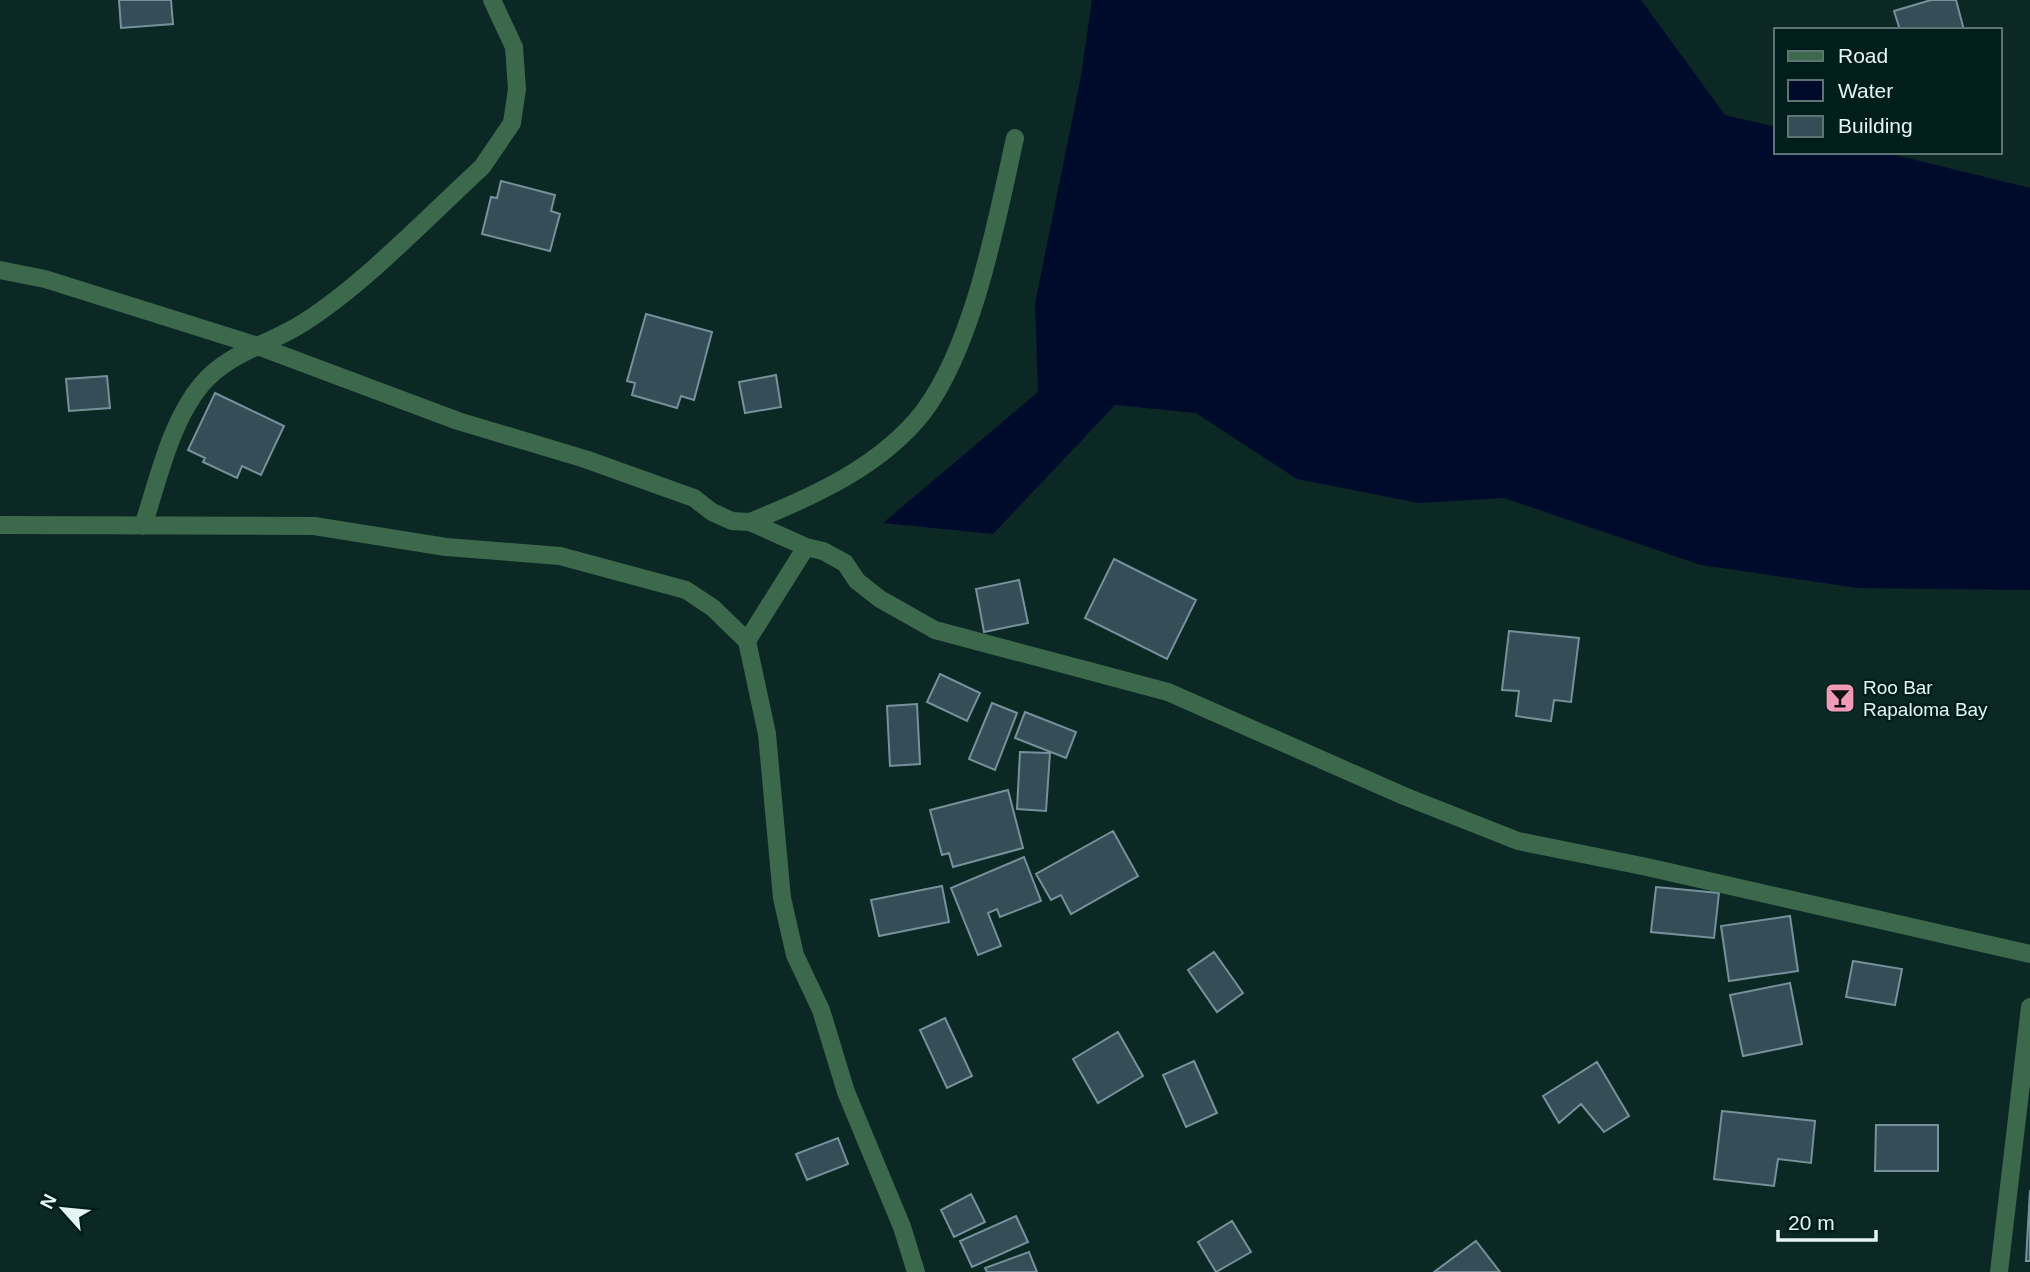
<svg xmlns="http://www.w3.org/2000/svg" width="2030" height="1272" viewBox="0 0 2030 1272" font-family="Arial,sans-serif">
<style>
.water{fill:#000b2c}
.building{fill:#344d56;stroke:#76919b;stroke-width:2}
.lines{fill:none;stroke-linecap:round;stroke-linejoin:round}
.street{stroke:#3c684b;stroke-width:18}
.labels{text-anchor:middle;dominant-baseline:central;stroke-width:5;stroke-linejoin:round;paint-order:stroke}
.poi-label{font-size:19px;fill:#e5f5f3;stroke:#021e1c;text-anchor:start}
</style>
<rect width="100%" height="100%" fill="#0b2825"/>
<path class="water" d="M1092 0H1641L1725 115 1776 127V152H1883L2030 188V590L1858 588 1701 565 1504 498 1419 503 1297 479 1196 413 1115 405 993 534 883 523 1038 392 1035 304 1081 76Z"/>
<path class="building" d="M119 0H171L173 24 121 28Z
M1931 0H1956L1964 30H1900L1894 11Z
M501 181 555 195 551 211 560 214 550 251 482 234 491 197 497 198Z
M646 314 712 332 694 400 681 396 677 408 632 395 635 383 627 381Z
M776 375 781 407 745 413 739 382Z
M107 376 110 408 69 411 66 379Z
M215 393 284 426 261 475 242 466 237 478 203 462 205 458 188 450Z
M1114 559 1196 600 1167 659 1085 618Z
M1019 580 1028 623 984 632 976 589Z
M1509 631 1579 638 1571 702 1554 700 1551 721 1516 716 1519 691 1502 690Z
M940 674 980 693 967 721 927 702Z
M992 703 1017 713 995 770 969 759Z
M917 704 920 764 890 766 887 706Z
M1025 712 1076 732 1066 758 1015 738Z
M1020 752 1050 753 1046 811 1017 809Z
M1008 790 1023 848 953 867 949 853 942 855 930 810Z
M1113 831 1138 876 1071 914 1061 895 1051 900 1036 874Z
M1024 857 1041 901 1000 917 997 909 988 913 1001 946 978 955 951 888Z
M942 886 949 922 879 936 871 900Z
M1656 887 1719 893 1714 938 1651 932Z
M1790 916 1798 971 1729 981 1721 926Z
M1214 952 1243 993 1217 1012 1188 970Z
M1853 961 1902 969 1895 1005 1846 997Z
M1790 983 1802 1044 1743 1056 1730 995Z
M945 1018 972 1076 947 1088 920 1030Z
M1118 1032 1143 1076 1098 1103 1073 1059Z
M1194 1061 1217 1113 1186 1127 1163 1075Z
M1597 1062 1629 1116 1604 1132 1581 1104 1559 1123 1543 1096Z
M1722 1111 1815 1121 1811 1163 1778 1159 1774 1186 1714 1179Z
M1876 1125H1938V1171H1875Z
M838 1138 848 1164 807 1180 796 1154Z
M2030 1190V1261H2026Z
M971 1194 985 1222 954 1237 941 1210Z
M1016 1216 1028 1242 972 1267 960 1241Z
M1232 1221 1251 1252 1216 1272 1198 1242Z
M1476 1241 1500 1272H1434Z
M1029 1252 1037 1272H987L985 1268Z"/>
<g class="lines">
<path class="street" d="M0 270 45 279 255 345 458 421 585 459 694 498 712 512 732 521 750 522 806 547 823 551 845 563 857 581 880 599 935 630 1168 692 1404 796 1518 841 1647 867 2030 954
M750 522C812 497 882 466 924 411 974 344 997 219 1015 138
M0 525 314 526 446 547 560 556 686 590 713 608 747 641 767 734 782 898 795 955 821 1010 846 1092 902 1227 916 1272
M143 526C158 481 170 422 202 384 230 351 272 344 306 321 366 282 429 216 482 167L512 123 517 89 514 47 492 0
M747 641 806 547
M1999 1272 2030 1007"/>
</g>
<defs>
<g id="bar-square" transform="scale(1.575)"><rect x="-9" y="-9" width="18" height="18" rx="4" fill="#f09ab7" stroke="#021e1c"/><path d="M-6-5H6L.8 .8V4.5H3.5V6h-7V4.5H-.8V.8Z" fill="#111"/></g>
</defs>
<g fill-rule="evenodd">
<use href="#bar-square" x="1840" y="698"/>
</g>
<g class="labels">
<g class="poi-label">
<text x="1863" y="687">Roo Bar<tspan x="1863" dy="22">Rapaloma Bay</tspan></text>
</g>
</g>
<rect x="1774" y="28" width="228" height="126" fill="#021e1c" stroke="#5d7472" stroke-width="2"/>
<rect x="1788" y="51" width="35" height="10" fill="#3c684b" stroke="#5d7472" stroke-width="2"/>
<text x="1838" y="63" font-size="21" fill="#e5f5f3">Road</text>
<rect x="1788" y="80" width="35" height="21" fill="#000b2c" stroke="#5d7472" stroke-width="2"/>
<text x="1838" y="98" font-size="21" fill="#e5f5f3">Water</text>
<rect x="1788" y="116" width="35" height="21" fill="#344d56" stroke="#5d7472" stroke-width="2"/>
<text x="1838" y="133" font-size="21" fill="#e5f5f3">Building</text>
<g transform="translate(63 1209) rotate(297)" stroke="#021e1c" stroke-width="5" paint-order="stroke">
<path d="M0-5L12 26L0 18L-12 26Z" fill="#e5f5f3"/>
<text y="-10" font-size="19" font-weight="bold" text-anchor="middle" fill="#e5f5f3">N</text>
</g>
<path d="M1778 1230v10h98v-10" fill="none" stroke="#e5f5f3" stroke-width="3.5"/>
<text x="1788" y="1230" font-size="21" fill="#e5f5f3" stroke="#021e1c" stroke-width="5" paint-order="stroke">20 m</text>
</svg>
